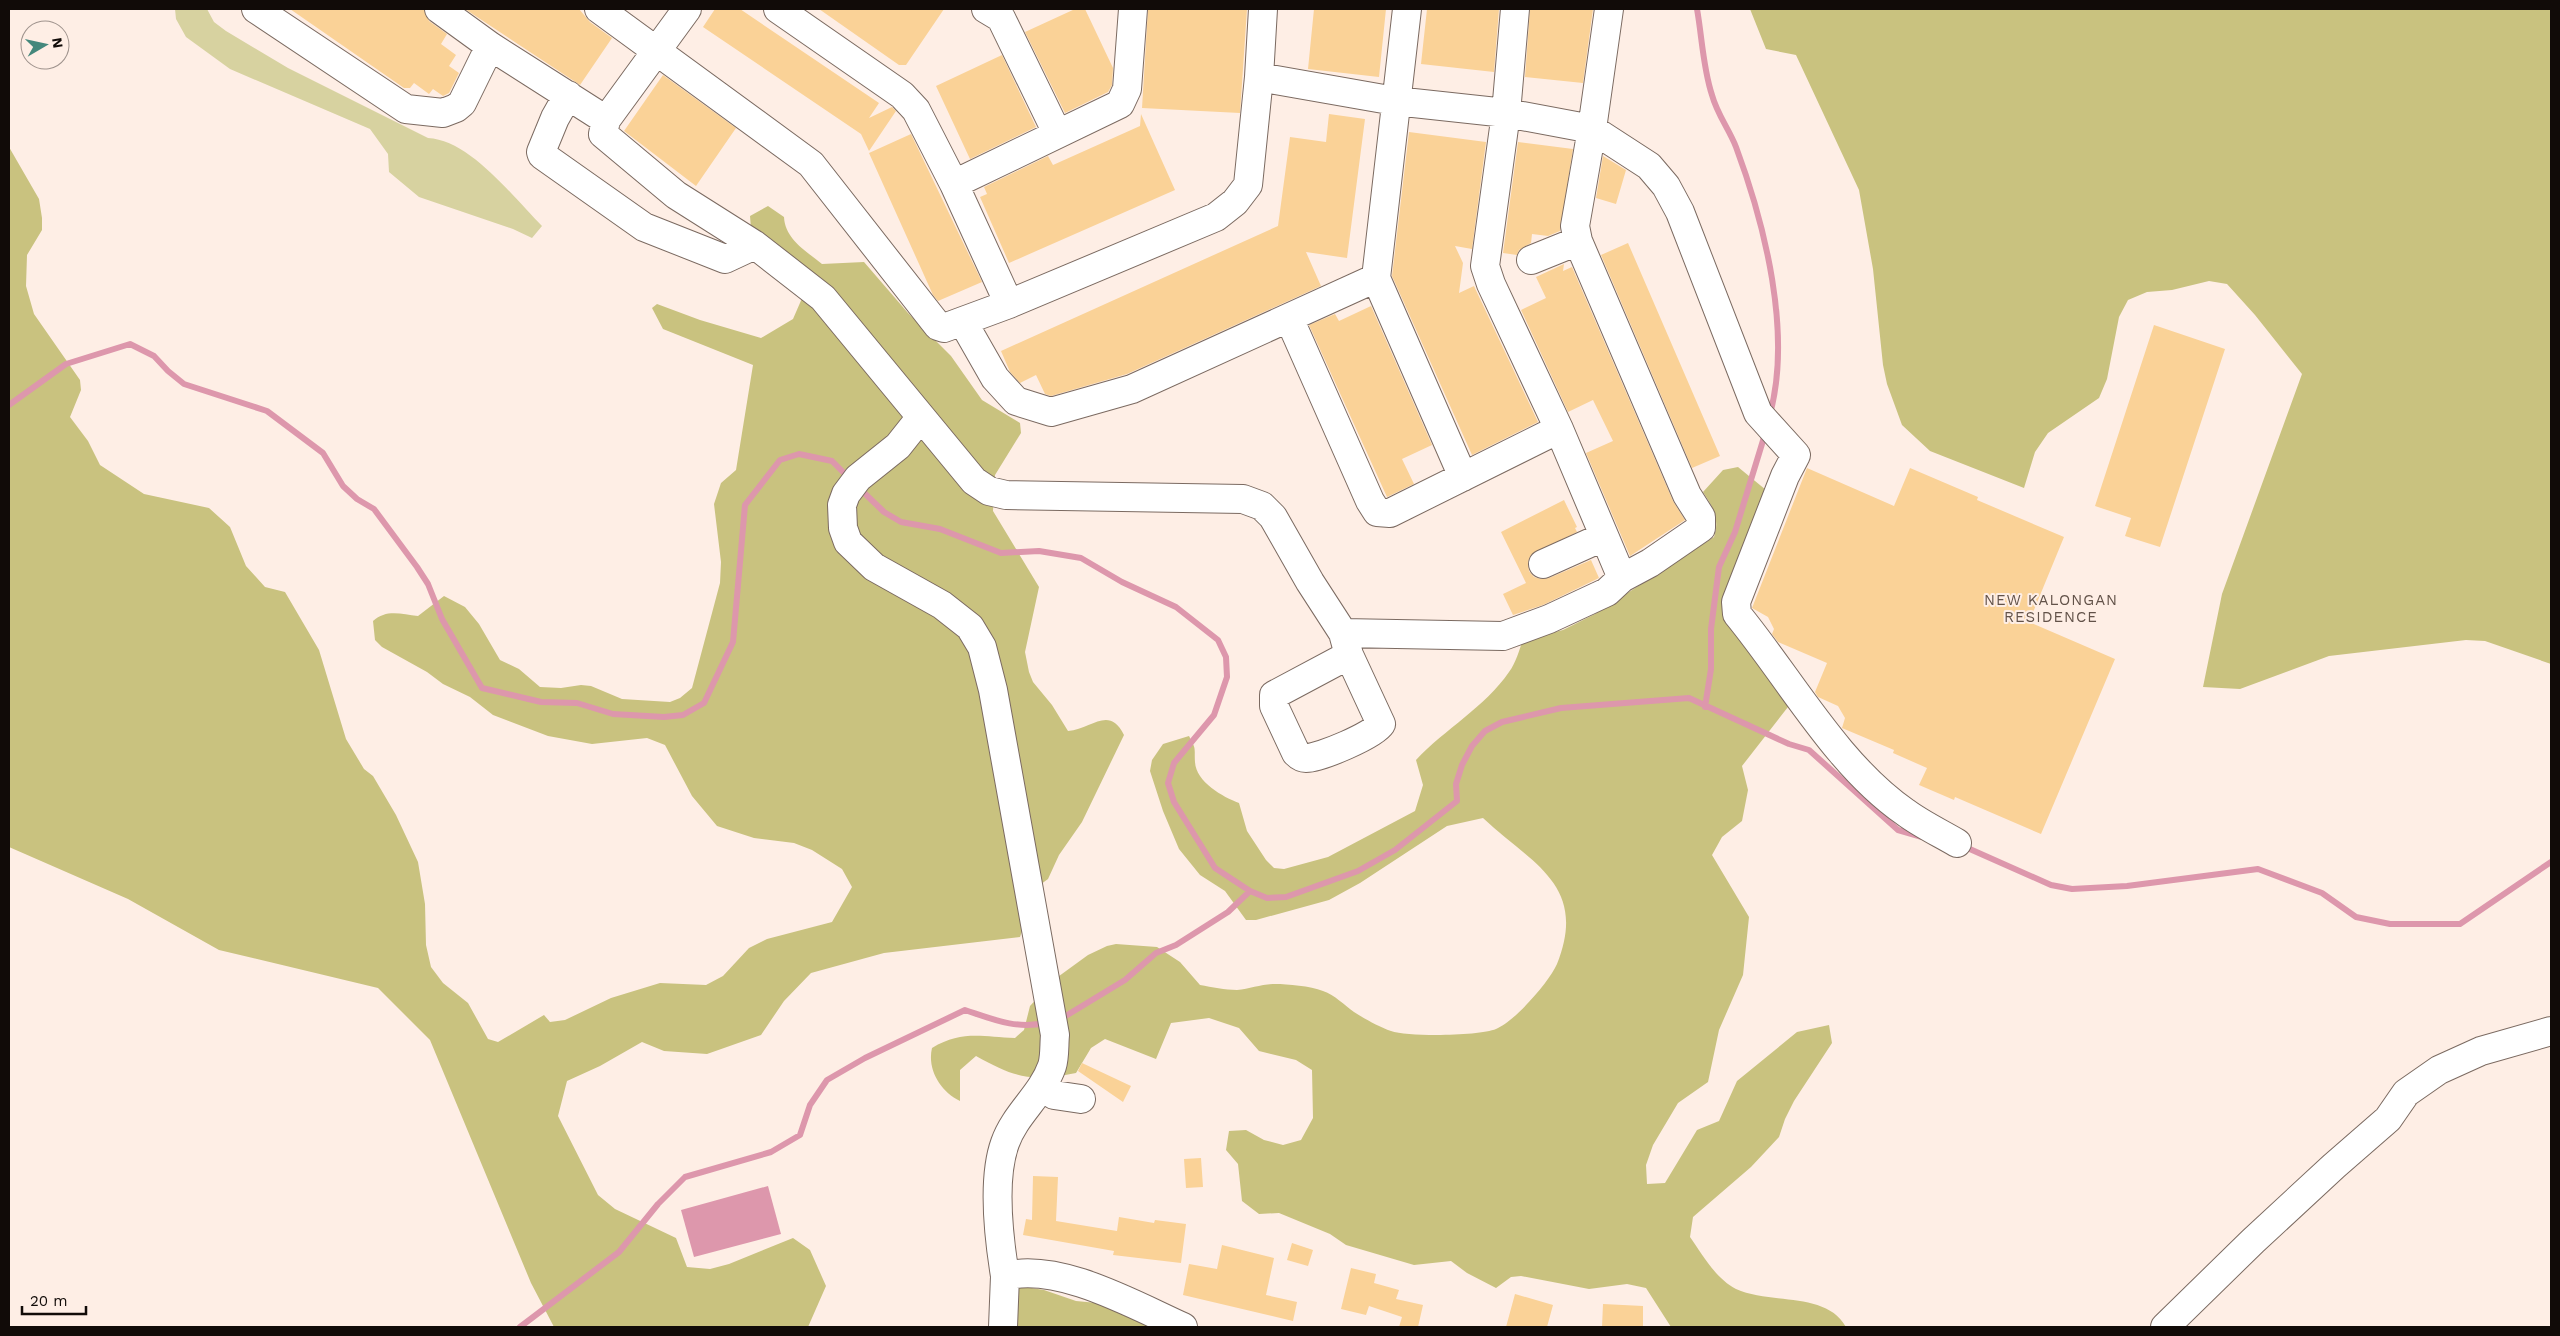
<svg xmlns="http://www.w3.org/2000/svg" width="2560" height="1336" viewBox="0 0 2560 1336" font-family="'Work Sans',sans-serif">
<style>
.green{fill:#d7d2a0}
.forest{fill:#c9c27f}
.water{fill:#dd97ac}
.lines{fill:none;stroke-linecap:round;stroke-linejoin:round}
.stream{stroke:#dd97ac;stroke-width:6}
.building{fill:#fad297}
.minor-casing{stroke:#7b6a61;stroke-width:30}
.minor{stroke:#fff;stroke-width:28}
.labels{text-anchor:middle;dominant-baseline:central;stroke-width:4;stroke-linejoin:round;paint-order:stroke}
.neighbourhood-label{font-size:15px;letter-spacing:1px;fill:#625249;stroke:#feeee5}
</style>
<rect width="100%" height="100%" fill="#feeee5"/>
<path class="green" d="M175 9H207L214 22 226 31 288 68 428 138C470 140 513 197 542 226L532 238 513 229 419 197 389 172 388 154 370 129 230 69 186 37 176 19Z"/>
<path class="forest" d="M1750 9H2551V664L2485 641 2466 640 2329 656 2240 689 2203 687 2222 594 2302 374 2255 315 2227 284 2209 281 2172 290 2147 292 2128 300 2119 317 2107 379 2099 398 2048 433 2035 452 2024 488 1930 451 1902 425 1887 384 1883 365 1873 269 1859 190 1796 55 1766 49Z
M9 147 39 199 42 218V230L27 255 26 286 34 314 80 380 81 390 70 417 88 441 100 465 144 494 209 508 230 527 246 566 265 587 285 592 319 650 346 739 364 769 373 776 396 815 418 862 425 904 426 945 431 967 443 983 468 1003 488 1039 498 1042 544 1015 550 1022 565 1020 611 998 660 983 706 985 723 976 749 948 767 939 832 922 852 887 842 869 812 850 794 843 754 838 717 826 692 796 665 745 647 738 592 744 548 736 493 715 470 697 443 684 427 672 382 647 375 640 373 621C386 609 401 614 418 616L444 596 465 607 479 624 500 660 519 669 540 687 561 688 581 685 591 686 622 699 670 702 680 698 692 688 720 583 721 562 714 504 721 483 736 470 753 365 663 329 652 308 657 304 700 320 761 338 793 319 803 296 751 228 750 216 768 206 784 217C785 239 806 251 822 264L864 262 908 313 951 356 982 400 1020 423 1021 433 995 475 993 511 1039 587 1025 652 1029 672 1033 682 1052 705 1068 731C1092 729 1109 705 1124 735L1082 822 1059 855 1048 879 1037 887 1020 937 884 953 811 973 784 1001 761 1035 707 1054 664 1051 642 1042 600 1066 567 1081 558 1116 598 1195 615 1209 676 1238 687 1267 710 1269 729 1264 793 1238 810 1250 826 1286 808 1327H554L531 1283 430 1040 378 988 219 950 128 899 9 847Z
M1738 467 1766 490 1724 605 1802 689 1742 766 1748 790 1742 821 1722 837 1712 855 1749 917 1743 975 1719 1030 1708 1082 1678 1103 1653 1145 1646 1165 1647 1184 1665 1183 1697 1130 1719 1121 1737 1081 1797 1032 1829 1025 1832 1043 1794 1101 1785 1119 1779 1137 1751 1167 1693 1217 1690 1237C1702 1254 1716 1279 1736 1289 1771 1305 1826 1291 1846 1327H1671L1646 1288 1627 1284 1589 1289 1521 1276 1511 1277 1496 1288 1467 1273 1451 1261 1414 1265 1346 1245 1330 1234 1279 1213 1259 1214 1242 1201 1238 1164 1226 1150 1229 1131 1246 1130 1264 1140 1283 1145 1301 1140 1313 1118 1312 1070 1296 1060 1259 1051 1239 1028 1209 1018 1171 1023 1156 1059 1105 1039 1091 1048 1076 1073C1030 1082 1016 1078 976 1056L960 1070V1101C940 1091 927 1069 932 1048 962 1030 982 1037 1015 1038L1024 1030 1030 1006 1055 979 1088 955 1107 946 1116 944 1157 947 1180 962 1200 985C1212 987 1225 990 1237 990 1250 989 1262 984 1275 984 1288 984 1310 986 1323 991 1335 995 1344 1005 1354 1012 1365 1019 1379 1027 1391 1031 1408 1037 1480 1036 1496 1029 1515 1021 1549 982 1557 964 1589 884 1530 863 1483 818L1447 826 1360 883 1329 900 1256 920H1246L1225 891 1200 875 1179 849 1163 811 1150 771 1152 760 1163 744 1189 736C1197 751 1194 747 1195 762 1196 782 1223 797 1239 803L1247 831 1266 860 1274 868 1284 869 1328 857 1415 811 1423 785 1416 760C1445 729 1485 707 1509 672 1516 663 1519 650 1523 640L1563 630 1595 614 1714 537C1720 519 1713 507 1703 492L1723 470Z
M993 1282 1044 1290 1076 1301 1097 1303 1160 1327H990Z"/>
<path class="water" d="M768 1186 781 1234 694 1257 681 1210Z"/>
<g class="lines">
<path class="stream" d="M1697 9C1702 37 1703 68 1712 95 1717 114 1729 129 1736 147 1765 225 1792 333 1770 414
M9 405 66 364 130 344 154 356 168 371 184 384 267 411 323 453 343 486 357 499 374 509 417 567 428 584 442 619 482 688 541 702 577 703 613 714 664 717 683 715 704 703 733 642 745 505 780 460 799 454 832 461 850 479
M859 488 884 512 901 522 940 529 1001 553 1039 551 1081 558 1122 582 1176 607 1218 640 1226 657 1227 677 1214 715 1174 763 1168 783 1174 802 1215 868 1250 891 1267 898 1286 897 1358 871 1395 850 1457 801 1456 784 1462 765 1472 746 1485 731 1502 722 1561 708 1689 698 1789 744 1809 750 1898 830 1922 837
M1705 707 1711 669V629L1719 567 1735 532 1765 434
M1963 846 2051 885 2072 889 2127 886 2258 869 2322 893 2356 917 2390 924H2460L2551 862
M1059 1020 1125 980 1156 953 1176 945 1228 912 1250 891
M520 1327 619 1252 658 1204 685 1177 771 1152 800 1135 810 1105 827 1080 865 1058 965 1010C995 1020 1015 1029 1046 1023"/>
</g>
<path class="building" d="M290 9H424L429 21 447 34 441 44 456 55 449 66 459 73 449 93 443 96 433 89 429 94 414 83 410 88H404Z
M465 9H579L590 22 612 38 580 85Z
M715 9H740L879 103 869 118 892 107 896 111 869 151 861 134 703 27Z
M819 9H944L906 65H899Z
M1075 9H1085L1113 68 1112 85 1108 92 1065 113 1025 32Z
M1148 9H1247L1240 113 1142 108Z
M1314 9H1386L1379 77 1308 69Z
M1427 9H1499L1494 72 1421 64Z
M1530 9H1593L1583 83 1525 77Z
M1002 55 1036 127 970 159 936 86Z
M663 75 736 128 696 186 624 131Z
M1141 114 1175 190 1009 263 980 197 987 194 984 187 1048 156 1053 165 1140 126Z
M1329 114 1365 119 1347 258 1306 252 1321 286 1127 374 1051 396 1045 394 1036 375 1020 383 1010 372 1001 351 1278 226 1290 137 1326 142Z
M1409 132 1486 142 1472 249 1455 246 1463 263 1459 293 1474 286 1538 422 1472 455 1392 276Z
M911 134 982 282 938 301 933 295 869 153Z
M1518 142 1573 149 1560 231 1548 236 1532 234 1531 243 1519 250 1517 255 1503 253Z
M1603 156 1626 170 1616 204 1596 198Z
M1628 243 1720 456 1692 468 1601 255Z
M1564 264 1563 271 1572 267 1673 501 1685 520 1630 556 1586 453 1613 441 1593 400 1568 412 1521 310 1546 298 1536 277Z
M1371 306 1432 445 1402 459 1414 484 1387 497 1309 325 1335 314 1339 321Z
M2154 325 2225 349 2160 547 2125 536 2131 518 2095 506Z
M1807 468 1894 506 1910 468 1978 497 1977 500 2064 537 2029 622 2115 659 2041 834 1955 797 1954 800 1919 785 1927 768 1893 753 1894 750 1842 728 1845 718 1838 706 1818 697 1815 692 1827 663 1778 642 1772 634 1774 629 1768 617 1752 608Z
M1564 500 1577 527 1575 528 1577 532 1531 555 1528 562 1529 571 1534 577 1541 579 1549 578 1591 560 1599 578 1543 605 1513 615 1503 594 1526 583 1501 532Z
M1082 1063 1131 1086 1123 1102 1078 1071Z
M1201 1158 1203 1187 1186 1188 1184 1159Z
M1033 1176 1058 1177 1056 1221 1117 1231 1119 1217 1154 1223 1155 1220 1186 1224 1181 1263 1113 1255 1114 1251 1023 1235 1026 1219 1032 1220Z
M1292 1243 1313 1250 1308 1266 1287 1260Z
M1222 1245 1274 1258 1266 1295 1297 1302 1293 1321 1183 1295 1189 1264 1217 1269Z
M1351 1268 1376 1274 1374 1283 1399 1290 1396 1299 1423 1305 1418 1327H1399L1402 1317 1369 1306 1366 1315 1341 1309Z
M1515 1294 1553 1305 1547 1327H1506Z
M1603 1304 1643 1306V1327H1602Z"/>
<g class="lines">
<g class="minor-casing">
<path id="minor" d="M256 9 406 109 443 113 456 108 462 103 490 46
M439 9 490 46 606 120
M599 9 811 164 938 326 944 328 1009 304 1216 217 1235 202 1248 185 1259 77 1263 9
M687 9 606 120 603 134 676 195 755 245 823 298 974 481 989 491 1006 495 1243 499 1262 506 1273 517 1310 582 1343 633 1503 636 1549 619 1607 592 1622 578 1650 563 1701 528V517L1687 495 1578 241 1575 226 1592 129 1609 9
M778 9 902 95 916 110 954 184 1009 304
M986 9 1001 18 1057 133
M1515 9 1506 113 1485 266 1491 284 1559 429 1622 578
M1259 77 1395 101 1506 113 1592 129 1649 166 1666 186 1680 212 1758 413 1796 455 1785 476 1736 602 1737 614C1789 677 1837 765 1905 812 1921 824 1940 833 1957 843
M568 95 555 118 541 152 542 155 644 227 725 259 755 245
M954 184 1120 104 1127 89 1133 9
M1531 260 1578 241
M1376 278 1463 477
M1289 318 1370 501 1377 512 1390 513 1559 429
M963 322 995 378 1016 401 1051 412 1132 389 1376 278 1407 9
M921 417 898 446 858 478 846 494 842 505 843 528 848 542 874 567 942 605 970 627 982 647 993 690 1055 1035C1054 1044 1055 1057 1052 1066 1042 1095 1015 1114 1005 1143 992 1179 999 1239 1005 1276
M1543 564 1603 537
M1343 633 1349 655 1274 695V706L1296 753C1299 756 1302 758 1306 758 1320 758 1374 735 1381 724L1349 655
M1042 1086 1054 1095 1081 1099
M1003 1327 1005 1276C1059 1262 1134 1305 1183 1327
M2165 1327 2253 1241 2334 1166 2388 1119 2406 1093 2439 1070 2481 1051 2551 1031"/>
</g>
<use href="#minor" class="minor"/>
</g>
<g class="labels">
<g class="neighbourhood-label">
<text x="2051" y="600">NEW KALONGAN<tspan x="2051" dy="17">RESIDENCE</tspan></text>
</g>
</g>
<rect width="2560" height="1336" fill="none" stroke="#110b08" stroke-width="20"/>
<g transform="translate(45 45) rotate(81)"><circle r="24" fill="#feeee5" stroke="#9f938d"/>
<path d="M0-4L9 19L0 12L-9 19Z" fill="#44887c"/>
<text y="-8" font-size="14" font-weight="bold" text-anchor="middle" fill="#110b08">N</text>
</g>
<path d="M22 1306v8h64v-8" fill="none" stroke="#110b08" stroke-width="2.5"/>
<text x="30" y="1306" font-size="15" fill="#110b08" stroke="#feeee5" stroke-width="4" paint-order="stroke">20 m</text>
</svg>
